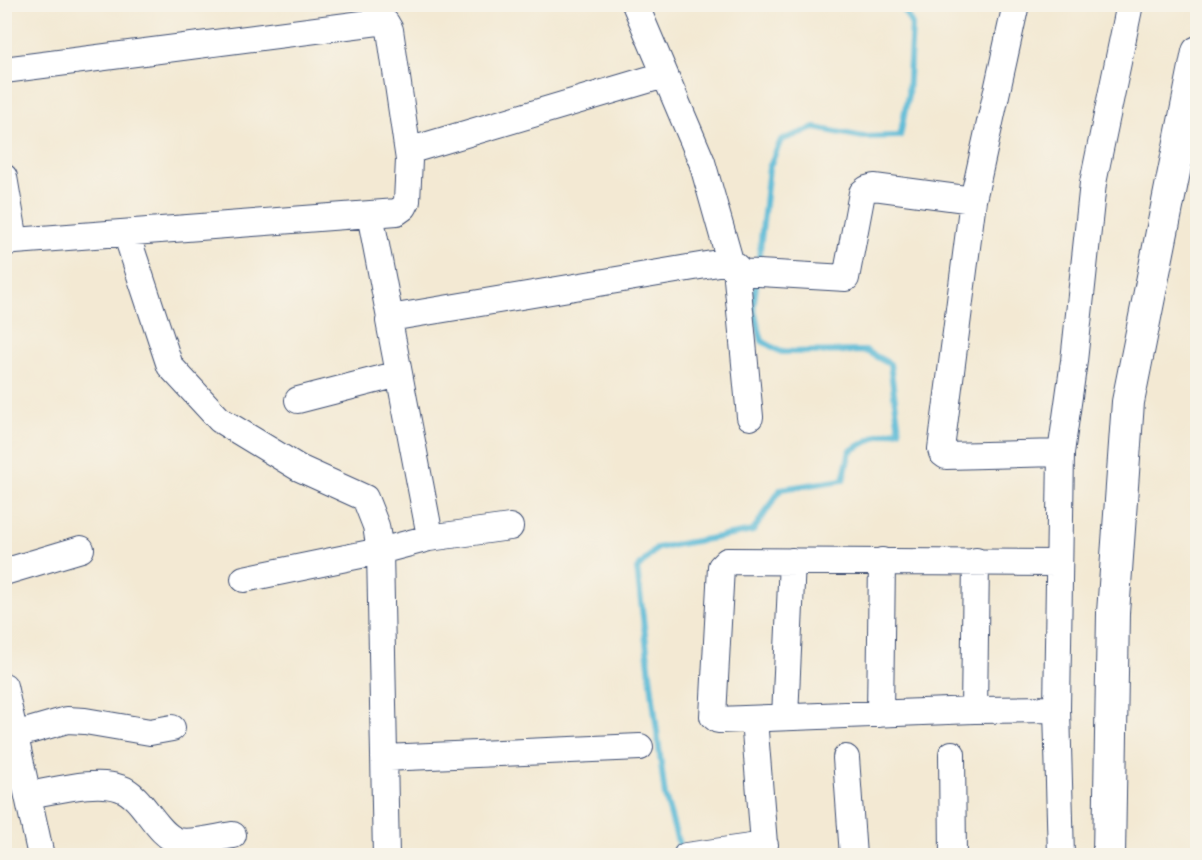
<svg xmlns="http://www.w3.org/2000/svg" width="1202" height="860" viewBox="0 0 1202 860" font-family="Itim,sans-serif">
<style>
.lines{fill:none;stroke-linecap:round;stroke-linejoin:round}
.stream{stroke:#58b9d6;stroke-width:6}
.minor-casing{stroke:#3b4b70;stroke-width:28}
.major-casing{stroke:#3b4b70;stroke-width:34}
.minor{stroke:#fff;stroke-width:26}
.major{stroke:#fff;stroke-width:32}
</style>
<rect width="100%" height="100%" fill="#f7f3e8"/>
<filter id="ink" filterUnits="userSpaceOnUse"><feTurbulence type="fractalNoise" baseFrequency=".0167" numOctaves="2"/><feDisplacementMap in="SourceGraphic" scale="12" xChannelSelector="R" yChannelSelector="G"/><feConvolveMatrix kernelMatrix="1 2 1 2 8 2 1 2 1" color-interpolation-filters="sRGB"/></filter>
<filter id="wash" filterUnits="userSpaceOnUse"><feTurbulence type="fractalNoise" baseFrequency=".008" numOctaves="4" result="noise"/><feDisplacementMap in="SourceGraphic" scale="24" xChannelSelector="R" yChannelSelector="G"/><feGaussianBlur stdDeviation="1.35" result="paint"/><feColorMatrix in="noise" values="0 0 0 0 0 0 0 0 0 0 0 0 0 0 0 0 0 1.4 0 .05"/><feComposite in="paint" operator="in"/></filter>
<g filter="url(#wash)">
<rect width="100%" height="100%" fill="#f3e9d3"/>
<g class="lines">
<path class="stream" d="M758 267 769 168 781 140 815 128 863 137 900 136 908 95 912 25 901 4
M672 856 679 845 665 796 637 569 657 548 753 531 781 489 843 480 850 451 879 435 899 430 890 364 866 351 781 352 762 341 753 307 757 280"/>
</g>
</g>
<g filter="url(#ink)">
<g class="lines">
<g class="minor-casing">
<path id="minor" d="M635 4 702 162 730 261 742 272 846 278 862 193 867 189 874 187 973 200
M1016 4 973 200 941 449 942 453 946 456 1061 453
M4 70 378 22 386 23 390 30 409 160 407 201 404 207 397 212 15 241
M408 151 664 75
M4 177 15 241 4 242
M370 214 390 318
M126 233 170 366 220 420 299 468 365 498 376 526 380 551 386 856
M736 268 750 417
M298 400 399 374
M429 538 510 527
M4 572 81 549
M244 579 380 551 429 538 430 536 389 321 390 318 730 261
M4 686 41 856
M1057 709 974 710 718 720 713 716 721 567 727 561 1059 563
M974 710 976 561
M880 714 882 561
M785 717 792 561
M754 719 765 856
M15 735 67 720 85 721 150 732 172 728
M952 754 953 856
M384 758 640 747
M846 758 853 856
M28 795C55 791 95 779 120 788 143 795 156 835 178 841 192 844 218 837 233 835
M686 856 765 845
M1061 856 1057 709 1061 453 1074 361 1093 183 1130 4"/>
</g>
<g class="major-casing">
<path id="major" d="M1109 856 1113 613 1128 402 1198 52"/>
</g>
<use href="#minor" class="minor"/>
<use href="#major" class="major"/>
</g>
</g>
<rect width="1202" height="860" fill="none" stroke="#f7f3e8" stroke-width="24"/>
</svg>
